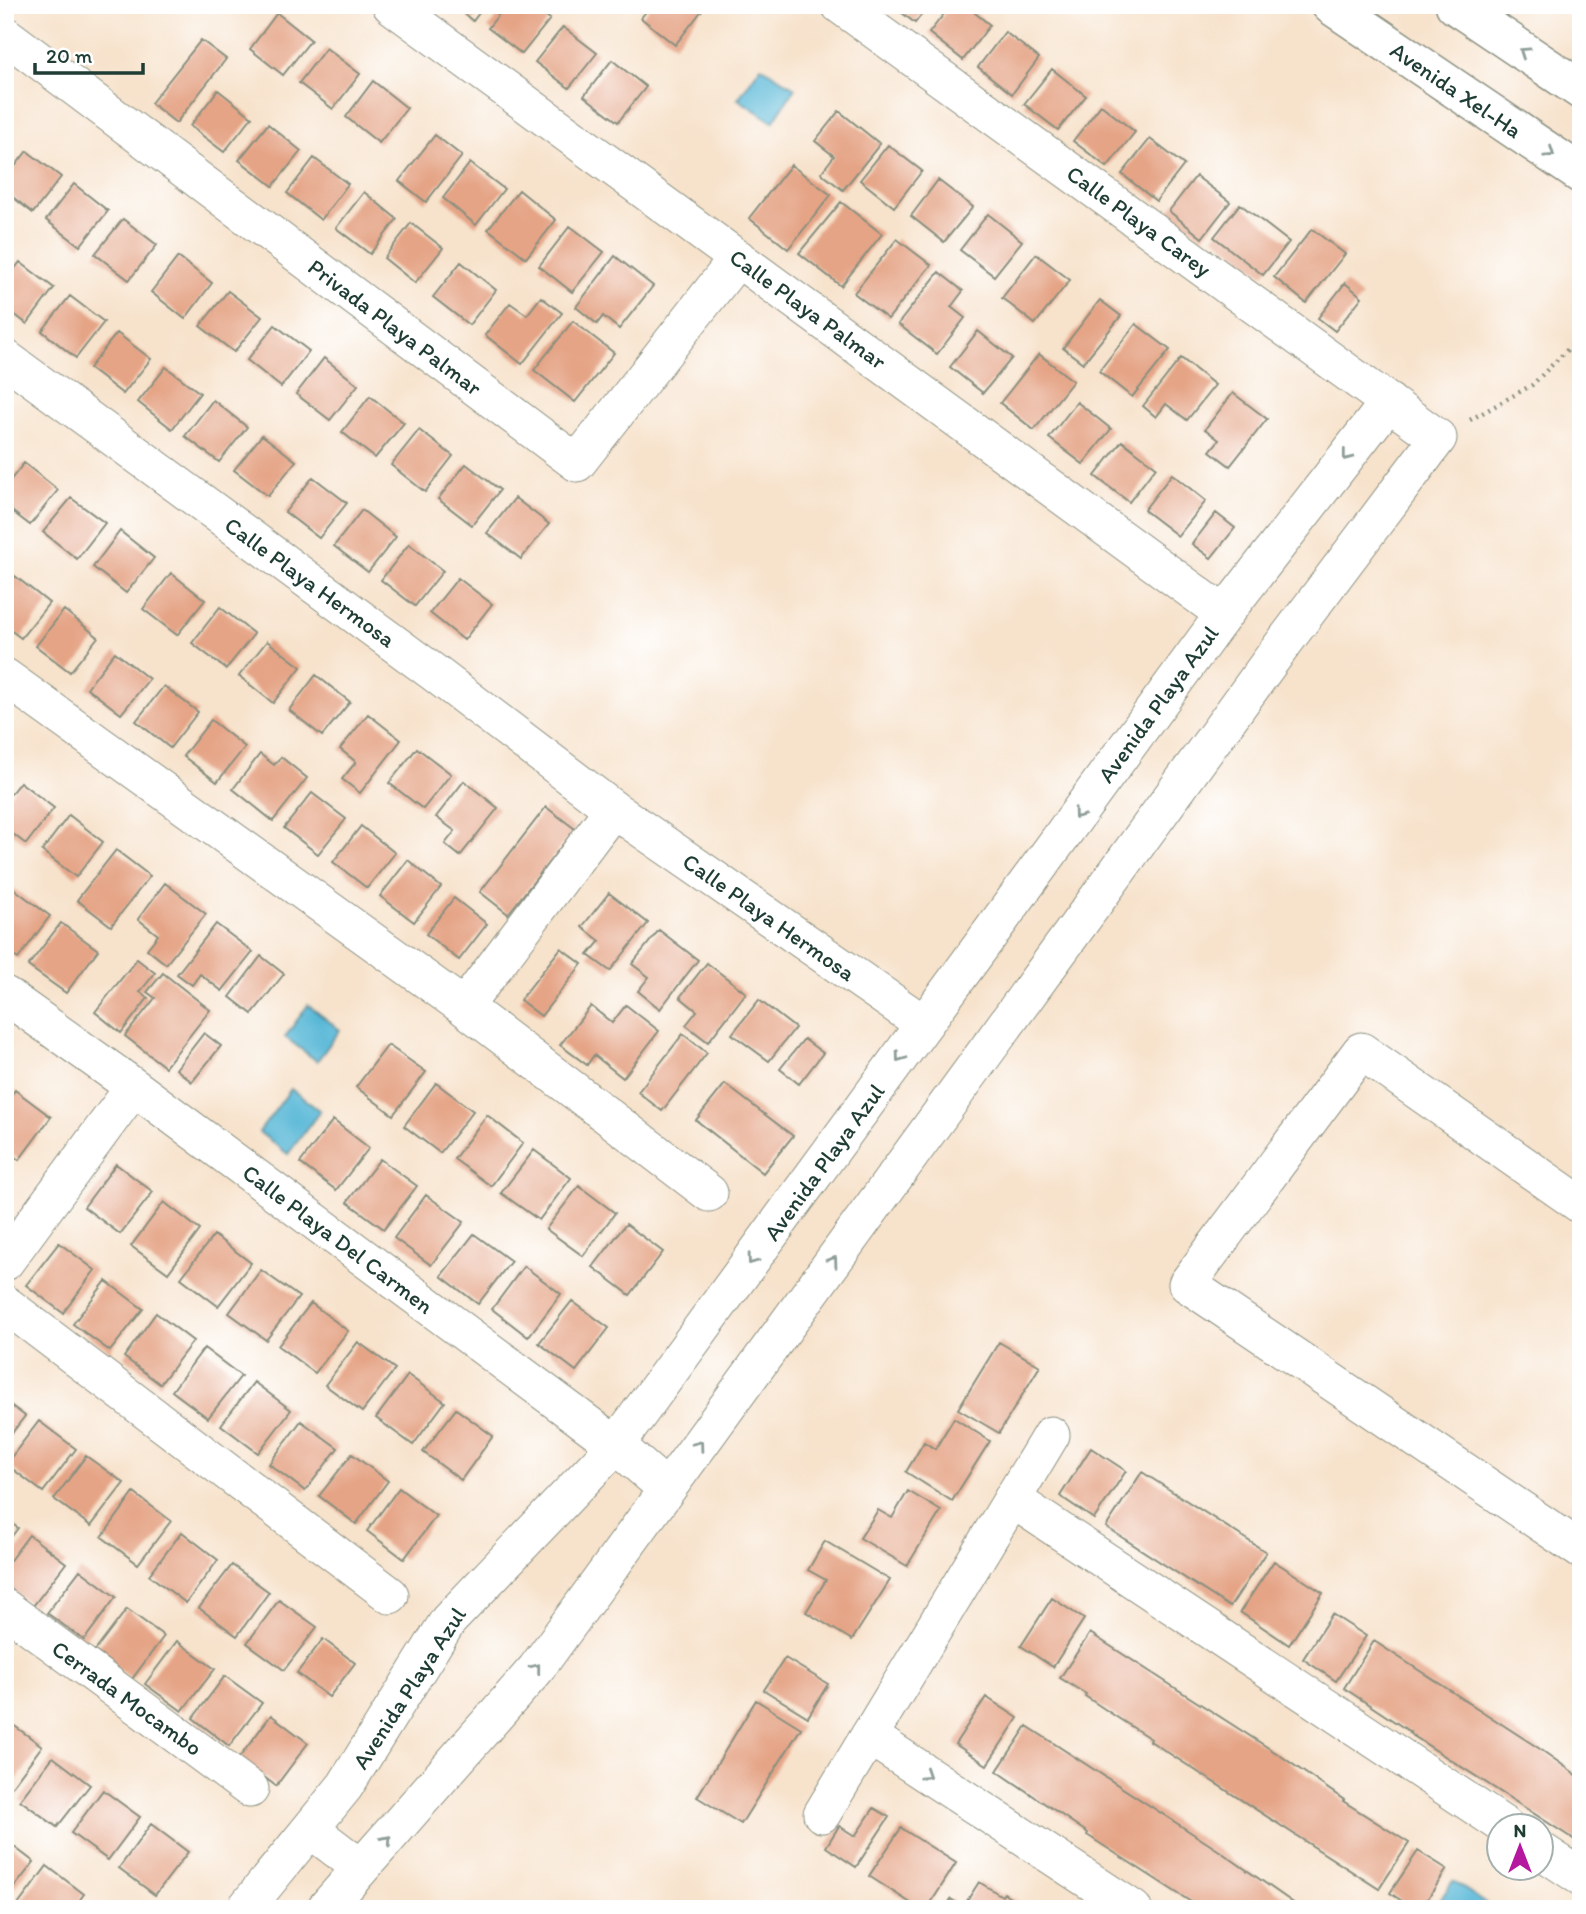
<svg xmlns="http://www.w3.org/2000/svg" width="1586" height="1914" viewBox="0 0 1586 1914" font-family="Itim,sans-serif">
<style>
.water{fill:#59b8d7;stroke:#3c7a86;stroke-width:2}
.building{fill:#e5a486}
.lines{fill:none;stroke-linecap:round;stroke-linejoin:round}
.minor-casing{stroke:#8b9080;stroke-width:39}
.tertiary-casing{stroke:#8b9080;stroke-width:41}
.path{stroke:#8b9080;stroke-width:4.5;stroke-dasharray:2 5;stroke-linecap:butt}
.minor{stroke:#fff;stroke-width:37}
.tertiary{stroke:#fff;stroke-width:38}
.oneway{stroke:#8f9e9a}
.labels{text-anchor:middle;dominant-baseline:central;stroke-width:6;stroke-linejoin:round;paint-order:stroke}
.street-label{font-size:23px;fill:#1f3d34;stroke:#fff}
</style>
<rect width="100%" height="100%" fill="#fff"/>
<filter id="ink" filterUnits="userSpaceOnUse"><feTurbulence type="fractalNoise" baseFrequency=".0143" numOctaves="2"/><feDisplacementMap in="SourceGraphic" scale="14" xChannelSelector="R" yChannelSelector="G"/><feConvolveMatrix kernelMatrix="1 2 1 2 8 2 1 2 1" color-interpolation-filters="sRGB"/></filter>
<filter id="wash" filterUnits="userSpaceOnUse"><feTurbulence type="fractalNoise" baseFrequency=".00686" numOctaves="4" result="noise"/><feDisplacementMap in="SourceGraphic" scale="28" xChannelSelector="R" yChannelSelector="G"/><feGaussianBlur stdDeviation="1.57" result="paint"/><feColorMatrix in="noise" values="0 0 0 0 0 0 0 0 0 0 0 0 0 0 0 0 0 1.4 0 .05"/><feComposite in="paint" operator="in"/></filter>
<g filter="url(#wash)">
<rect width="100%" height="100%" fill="#f7e2cb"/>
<path class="water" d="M761 66 795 88 773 122 738 99Z
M308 1005 340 1030 317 1061 285 1037Z
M291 1089 320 1111 288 1154 259 1132Z
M1453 1881 1491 1907 1490 1909H1434Z"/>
<g id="blocks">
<path class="building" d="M453 5H485L473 21Z
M506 5H532L550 19 522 54 488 28Z
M651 5H698L703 9 675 45 641 18Z
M892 5H929L915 23Z
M951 5H965L990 25 963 60 929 33Z
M277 13 311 40 283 75 250 49Z
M563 27 597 53 569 88 535 62Z
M1005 32 1039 58 1012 94 978 67Z
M201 40 226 59 176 123 151 103Z
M326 48 360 74 333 109 299 83Z
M612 60 646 87 618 122 584 96Z
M1052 69 1086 96 1058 130 1024 104Z
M373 81 407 108 379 143 346 117Z
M218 90 252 117 224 152 190 126Z
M1101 105 1135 132 1107 167 1073 141Z
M839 111 880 144 843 190 821 173 834 156 815 141Z
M268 124 301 151 273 186 239 160Z
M435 135 462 156 426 202 399 181Z
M1150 139 1184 165 1156 201 1122 174Z
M888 145 922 171 894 207 860 180Z
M27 151 61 177 33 213 5 191V179Z
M314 158 348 184 321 220 287 193Z
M470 163 504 189 476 225 443 198Z
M791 165 831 195 788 249 749 218Z
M1196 176 1230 202 1202 238 1169 211Z
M938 180 973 207 944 242 911 216Z
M74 184 108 211 80 246 46 220Z
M519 190 556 220 526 258 488 229Z
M364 192 397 219 370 254 336 228Z
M841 202 882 234 841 286 799 253Z
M1240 204 1289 242 1263 275 1214 237Z
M988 214 1022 241 994 276 960 250Z
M123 219 157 245 129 280 95 254Z
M411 223 443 248 415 283 384 258Z
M570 226 604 252 572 292 539 266Z
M1312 229 1345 254 1306 303 1274 277Z
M897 239 931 265 888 319 854 293Z
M1036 254 1070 280 1035 324 1002 298Z
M615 256 653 286 619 329 603 316 597 324 576 307Z
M178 257 212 283 185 319 151 292Z
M20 262 54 288 27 324 5 307V281Z
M461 262 496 290 469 325 433 297Z
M939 272 963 291 951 307 965 318 937 354 898 324Z
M1345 283 1362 297 1335 331 1318 318Z
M228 291 262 317 234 352 200 326Z
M70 296 104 322 76 358 42 331Z
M541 297 562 313 522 364 485 335 510 303 527 315Z
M1100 300 1121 316 1083 363 1063 348Z
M573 321 614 353 575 402 534 370Z
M1136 324 1170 350 1132 397 1099 371Z
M275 325 309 351 281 387 247 360Z
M978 331 1012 358 983 393 950 367Z
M117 333 151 359 123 394 89 368Z
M1039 354 1073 381 1034 430 1000 403Z
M324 358 358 385 330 420 296 394Z
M1181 358 1215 385 1187 420 1166 404 1156 417 1143 406Z
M166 367 200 393 172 429 138 402Z
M1233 393 1267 419 1230 466 1210 451 1219 440 1205 429Z
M370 396 404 423 375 458 342 432Z
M213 400 247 427 219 462 185 436Z
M1077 402 1111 429 1083 464 1049 438Z
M419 430 453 456 425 492 391 465Z
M262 435 296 461 268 496 234 470Z
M1122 441 1156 467 1129 502 1095 476Z
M24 463 58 490 30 525 5 506V487Z
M466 464 500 490 472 525 438 499Z
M1172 474 1206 501 1178 536 1144 510Z
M313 477 347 503 319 538 285 512Z
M71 498 105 523 77 559 43 532Z
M515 498 549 524 521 559 487 533Z
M362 510 396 537 368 572 334 546Z
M1216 513 1235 528 1211 558 1192 544Z
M120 531 154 558 126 593 93 567Z
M409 544 443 571 415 606 381 580Z
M171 573 205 600 177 635 143 609Z
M15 576 49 603 21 638 5 626V588Z
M458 578 492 604 464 640 430 613Z
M220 607 254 634 226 669 192 643Z
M64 610 98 637 70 672 36 646Z
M267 641 301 667 273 703 239 676Z
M115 652 149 679 121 714 87 688Z
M316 675 350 702 322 736 289 710Z
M164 686 198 712 170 748 136 721Z
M368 714 401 740 360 793 342 779 356 762 340 749Z
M211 720 245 747 217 782 183 756Z
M417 748 451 774 423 809 389 783Z
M260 754 274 765 281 757 307 778 273 821 233 789Z
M464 781 498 808 460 856 445 844 455 831 436 817Z
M20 782 54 808 26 844 5 828V801Z
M312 793 346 819 318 854 284 828Z
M546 807 575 829 508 914 480 892Z
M69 815 103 842 76 877 42 851Z
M361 826 395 853 367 888 333 862Z
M116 850 150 876 111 926 77 900Z
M408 860 441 887 414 922 380 896Z
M165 883 206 914 166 964 147 949 158 935 138 919Z
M13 888 50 916 18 959 5 950V898Z
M609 893 648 923 610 971 588 955 600 941 582 927Z
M454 898 487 924 459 960 426 934Z
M61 923 98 950 66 993 28 966Z
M216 924 253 952 222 991 200 974 192 985 177 974Z
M659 930 698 960 660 1009 638 991 649 977 632 964Z
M561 948 582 964 541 1016 520 1000Z
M261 956 284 974 252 1014 230 997Z
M137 959 155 973 140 992 148 998 121 1033 95 1012Z
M707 963 746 993 708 1042 686 1025 697 1011 680 997Z
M163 973 210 1010 165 1067 125 1036 155 998 147 992Z
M759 1000 795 1028 769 1061 732 1034Z
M626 1005 659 1031 623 1078 594 1055 587 1065 560 1045 591 1006 612 1023Z
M204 1033 221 1046 192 1082 176 1069Z
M683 1034 707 1053 662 1111 638 1092Z
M804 1039 823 1053 799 1084 780 1069Z
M388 1045 426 1072 393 1115 356 1087Z
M436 1083 473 1111 440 1153 404 1126Z
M725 1084 793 1136 763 1173 696 1120Z
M15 1090 51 1117 19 1160 5 1150V1140L9 1136 5 1133V1102Z
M487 1115 523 1143 491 1186 454 1159Z
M333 1120 369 1148 336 1190 300 1163Z
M534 1150 571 1178 539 1220 501 1193Z
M380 1159 417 1186 384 1229 347 1202Z
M116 1164 153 1192 120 1234 84 1207Z
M579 1186 615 1213 583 1256 546 1229Z
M426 1195 464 1222 431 1265 394 1238Z
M164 1202 200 1230 168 1273 131 1246Z
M626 1224 663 1252 630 1295 593 1267Z
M474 1234 511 1261 478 1304 441 1276Z
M214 1235 251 1263 218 1306 181 1278Z
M59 1243 95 1270 63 1313 26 1285Z
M524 1266 561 1294 528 1337 492 1309Z
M261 1270 299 1297 266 1340 229 1313Z
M106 1281 143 1309 110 1351 73 1324Z
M572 1301 609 1328 576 1371 539 1343Z
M311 1303 348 1331 315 1373 278 1346Z
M156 1313 193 1341 160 1384 124 1357Z
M358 1342 395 1369 362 1412 325 1385Z
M999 1342 1040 1366 999 1433 958 1409Z
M204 1348 241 1376 208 1418 172 1391Z
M408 1375 445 1402 413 1445 376 1418Z
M254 1382 291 1410 258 1453 221 1425Z
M5 1401 25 1416 5 1442Z
M456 1409 493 1436 461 1480 423 1452Z
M954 1418 990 1441 952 1501 906 1472 924 1442 935 1449Z
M39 1421 76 1449 43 1492 6 1464Z
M301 1421 338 1448 305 1491 269 1464Z
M1091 1448 1126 1471 1094 1519 1060 1496Z
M352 1454 388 1481 356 1524 319 1496Z
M86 1456 124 1483 91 1526 54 1499Z
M1142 1472 1266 1552 1230 1607 1106 1527Z
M399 1488 436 1516 404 1559 367 1531Z
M908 1491 941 1511 907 1566 860 1538 878 1510 892 1518Z
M134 1493 171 1521 138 1564 102 1537Z
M5 1519 18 1528 5 1545Z
M182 1532 218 1560 186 1603 149 1575Z
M29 1535 66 1563 33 1606 5 1585V1567Z
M825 1541 890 1580 852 1640 806 1612 826 1580 808 1570Z
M1274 1561 1323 1593 1289 1645 1240 1612Z
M232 1565 269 1592 237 1636 199 1608Z
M80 1570 116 1597 84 1640 47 1613Z
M1052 1598 1084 1619 1053 1667 1021 1646Z
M279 1600 317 1627 284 1670 247 1643Z
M127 1609 164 1636 132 1679 95 1651Z
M1332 1614 1366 1636 1336 1681 1303 1659Z
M1090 1633 1281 1756 1344 1800 1343 1801 1409 1843 1379 1889 1150 1741 1151 1739 1118 1718 1085 1696 1086 1694 1060 1678Z
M323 1639 355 1663 329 1697 297 1673Z
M177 1641 215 1669 182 1711 145 1684Z
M1374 1641 1540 1749 1581 1778V1844L1409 1733 1410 1732 1344 1688Z
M785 1658 828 1684 808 1717 764 1690Z
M225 1676 262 1703 229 1746 193 1718Z
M986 1697 1018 1718 987 1765 955 1744Z
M756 1700 801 1728 741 1824 697 1797Z
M271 1715 308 1743 276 1786 239 1758Z
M5 1719 42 1746 10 1789 5 1786Z
M1027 1726 1218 1850 1302 1909H1202L1087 1835 1088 1833 997 1771Z
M53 1757 90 1785 57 1827 20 1800Z
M103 1790 140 1817 108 1860 71 1833Z
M874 1808 889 1817 856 1867 826 1847 839 1826 855 1836Z
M151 1824 188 1852 155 1895 119 1868Z
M901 1828 956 1863 927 1909H920L869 1876Z
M5 1840 34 1862 5 1899Z
M1418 1851 1447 1869 1421 1909H1414L1390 1893Z
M47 1866 84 1894 73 1909H15Z
M979 1882 1002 1896 1004 1893 1029 1909H944L951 1899 963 1907Z"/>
</g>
</g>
<g filter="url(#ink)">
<use href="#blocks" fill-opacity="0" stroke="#8b9080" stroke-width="2"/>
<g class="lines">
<g class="minor-casing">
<path id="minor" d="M391 5 1224 614
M5 35 577 463 738 258
M5 358 433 672 613 809 924 1024
M5 677 464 1007 709 1193
M5 995 134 1087 616 1445 667 1489
M464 1007 613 809
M1581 1205 1361 1051 1187 1284 1581 1550
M5 1262 134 1087
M5 1304 390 1595
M1012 1499 1505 1826
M5 1608 250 1789
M869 1736 1133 1909
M822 1814 1051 1435
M310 1829 361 1868
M1540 1850 1581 1877
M245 1909 345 1786 448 1621 616 1445 1224 614 1389 402
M325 1909 536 1669 1277 652 1438 438 840 5"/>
</g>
<g class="tertiary-casing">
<path id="tertiary" d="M1331 5 1581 174
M1455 5 1581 90"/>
</g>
<path class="path" d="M1470 420 1532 385 1581 336"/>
<use href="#minor" class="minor"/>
<use href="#tertiary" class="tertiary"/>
</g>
<defs><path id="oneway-chevron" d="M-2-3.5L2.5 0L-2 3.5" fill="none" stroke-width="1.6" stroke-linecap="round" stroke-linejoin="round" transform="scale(1.75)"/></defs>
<g class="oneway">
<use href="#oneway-chevron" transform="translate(1524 52) rotate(-146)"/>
<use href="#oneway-chevron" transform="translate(1550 153) rotate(34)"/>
<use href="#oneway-chevron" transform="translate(1347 456) rotate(128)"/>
<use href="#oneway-chevron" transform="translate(1078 814) rotate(126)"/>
<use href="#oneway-chevron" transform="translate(900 1057) rotate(126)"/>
<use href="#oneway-chevron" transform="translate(752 1260) rotate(126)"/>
<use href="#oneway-chevron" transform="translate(833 1261) rotate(-54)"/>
<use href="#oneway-chevron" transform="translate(699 1445) rotate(-54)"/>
<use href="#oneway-chevron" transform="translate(536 1668) rotate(-52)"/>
<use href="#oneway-chevron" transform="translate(926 1774) rotate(33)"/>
<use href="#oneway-chevron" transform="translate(387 1840) rotate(-48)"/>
</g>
</g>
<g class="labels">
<g class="street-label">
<text transform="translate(1456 90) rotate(34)">Avenida Xel-Ha</text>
<text transform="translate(1139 221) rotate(36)">Calle Playa Carey</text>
<text transform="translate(808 309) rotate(36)">Calle Playa Palmar</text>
<text transform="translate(395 327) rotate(37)">Privada Playa Palmar</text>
<text transform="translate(310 582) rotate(36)">Calle Playa Hermosa</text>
<text transform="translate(1158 704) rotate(-54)">Avenida Playa Azul</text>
<text transform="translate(769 917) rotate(35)">Calle Playa Hermosa</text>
<text transform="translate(824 1162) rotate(-54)">Avenida Playa Azul</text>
<text transform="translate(338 1239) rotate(37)">Calle Playa Del Carmen</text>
<text transform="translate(409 1688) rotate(-57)">Avenida Playa Azul</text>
<text transform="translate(127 1698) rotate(36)">Cerrada Mocambo</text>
</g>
</g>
<rect width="1586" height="1914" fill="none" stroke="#fff" stroke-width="28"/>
<g transform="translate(1520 1847)"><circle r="33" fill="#ffffff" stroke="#a5b1ae" stroke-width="2"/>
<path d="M0-5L12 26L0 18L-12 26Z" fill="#b5179e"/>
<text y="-10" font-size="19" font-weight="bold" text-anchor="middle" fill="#1f3d34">N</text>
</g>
<path d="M35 63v10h108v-10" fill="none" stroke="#1f3d34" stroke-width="3.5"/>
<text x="46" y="63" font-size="21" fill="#1f3d34" stroke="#ffffff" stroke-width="5" paint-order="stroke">20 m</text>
</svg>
